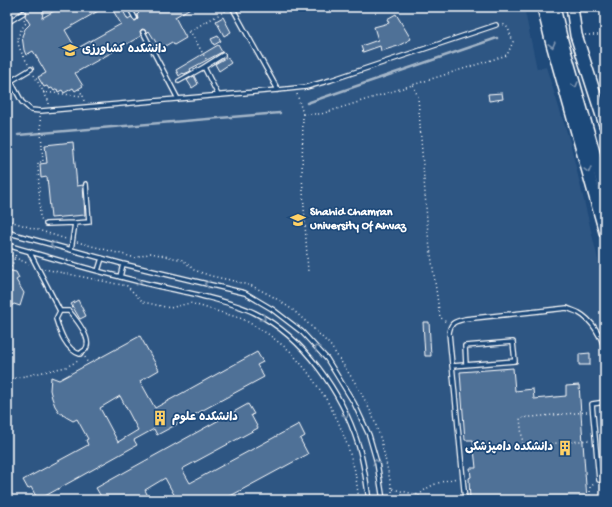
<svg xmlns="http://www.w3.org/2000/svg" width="612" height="507" viewBox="0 0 612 507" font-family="'Gochi Hand','Playpen Sans Arabic',sans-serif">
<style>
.built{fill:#2e5683}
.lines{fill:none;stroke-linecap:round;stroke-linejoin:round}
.stream{stroke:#a3b5c8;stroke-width:2.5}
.building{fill:#507197;stroke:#fff;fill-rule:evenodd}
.lane-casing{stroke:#fff;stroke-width:6}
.primary-casing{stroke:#fff;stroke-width:14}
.path{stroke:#fff;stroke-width:1.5;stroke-dasharray:1 3;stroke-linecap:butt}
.lane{stroke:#1f4a7a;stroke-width:3.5}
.primary{stroke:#1f4a7a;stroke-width:11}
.oneway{stroke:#7992af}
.labels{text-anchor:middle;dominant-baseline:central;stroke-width:3.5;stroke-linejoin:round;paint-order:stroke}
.poi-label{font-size:12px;font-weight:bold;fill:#fff;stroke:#1f4a7a;text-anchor:start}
</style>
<rect width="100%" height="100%" fill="#1f4a7a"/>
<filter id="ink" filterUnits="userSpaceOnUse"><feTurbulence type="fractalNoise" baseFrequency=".025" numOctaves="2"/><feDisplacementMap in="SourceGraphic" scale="8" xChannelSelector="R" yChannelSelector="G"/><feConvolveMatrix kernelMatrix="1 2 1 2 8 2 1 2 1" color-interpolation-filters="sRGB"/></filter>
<g filter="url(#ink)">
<path class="built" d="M7 7H524L537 69 546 67 570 142 600 268 605 281V500H7Z"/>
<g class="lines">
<path class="stream" d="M585 11 589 10
M307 103 497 38
M18 135 280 113"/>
</g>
<path class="building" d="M20 7H44L42 18 61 7H105L65 30 76 49 121 24 111 7H121L128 20 131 18 135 21 138 19 137 15 139 13 135 7H192L175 17 186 38 174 45 172 42 160 49 149 31 147 33 145 30 142 29 140 31 141 36 75 73 83 86 75 91 73 88 64 93 62 90 58 92 57 89 54 91 52 88 49 89 47 86 44 87 38 77 46 73 33 51 26 55 24 50 22 36 25 29 30 24 25 16 26 12 22 10Z
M396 14 411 39 398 46 381 51 380 46 363 52 361 46 378 40 374 27 389 23 387 19Z
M223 17 231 32 224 36 216 21Z
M218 36 221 41 214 45 211 39Z
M218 45 222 52 190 69 191 71 184 74 183 73 179 76 176 70Z
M227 57 231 63 219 71 215 64Z
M194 76 198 84 192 88 187 80Z
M502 93 503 99 489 101 488 94Z
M73 142 77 186 83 185 85 215 51 218 47 177 41 178 40 164 47 163 45 145Z
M7 270 16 272 19 278 16 280 24 293 20 306 14 304 7 309Z
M78 300 86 316 80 319 71 304Z
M423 322H429L431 356H425Z
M140 336 159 370 140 381 155 408 257 352 263 362 257 365 264 377 157 435 154 429 134 440 137 445 38 500 31 487 28 489 23 480 88 445 86 440 88 439 77 419 73 421 66 417 59 412 55 406 52 398 50 390 51 377 59 380ZM120 396 138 430 118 442 100 408Z
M590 353V365H579V354Z
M513 368 515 391 533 389 534 399 566 396V386L579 385 587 500H470L469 478 471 477 470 468H476L473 440H465L460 372Z
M248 404 254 414 251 415 258 428 182 469 190 483 299 424 305 436 300 439 308 454 223 500H177L165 478 145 490 150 500H103L96 488Z"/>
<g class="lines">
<g class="lane-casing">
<path id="lane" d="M129 7 135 18
M232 7 278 90
M7 23 23 13
M143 32 178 99
M7 74 22 102 31 110 41 111 278 90 306 87 331 80 496 25
M11 81 31 69
M179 81 204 67
M218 95 204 67 223 55
M75 223 89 222 86 184
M46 224 75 223 71 250
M7 231 13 234 123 264 245 293 272 309 302 332 327 359 354 403 369 435 377 463 383 500
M7 245C45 256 83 268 121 277 146 284 172 289 198 295 217 300 237 304 255 313 304 337 342 393 358 444 364 462 366 481 369 500
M29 251 60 311
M98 271 102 258
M120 277 123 264
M60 311H69C75 318 94 340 85 350 85 350 80 353 80 354 66 350 60 332 56 319Z
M452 366 515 361 513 342 465 346 466 365
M605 402 592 404 599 480H605
M465 500 449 333C451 321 455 322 465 319L567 308C571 310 576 311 579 313 592 320 601 336 605 349"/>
</g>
<g class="primary-casing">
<path id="primary" d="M543 7 551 40 605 232
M554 7 561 37 605 191
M572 7 576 35 605 125"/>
</g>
<path class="path" d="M24 20 26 23C12 40 19 48 28 64
M185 35 190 31
M585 35H605
M206 59 190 31 227 10
M34 75 49 102V105
M413 85 418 97 428 234 440 317 447 323
M79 89 83 96 84 101
M43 92 83 96
M297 94 303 114H321L507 55 513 42 508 28 503 24 501 25
M303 114 302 175 308 272
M40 116 43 162H38L40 217 42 220
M7 220 66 239
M77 242 136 258 151 253 183 260 194 270 211 276 230 280 252 286 272 296 293 310 313 328 330 345 358 387 372 414 381 440 392 489
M7 254 29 264
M44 269 127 286 143 302 170 308 190 303 243 319 268 334 290 351 307 371 325 397 338 421 348 447 355 471 359 500
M10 271 16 254
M85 357 88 364
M7 380 66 367 80 360
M587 412 520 418 523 446 591 440
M601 440 605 441
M392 500V489L419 495
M417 500C423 485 444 481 457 478
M590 500V487L594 484"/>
<use href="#lane" class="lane"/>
<use href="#primary" class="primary"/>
</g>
<defs><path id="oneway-chevron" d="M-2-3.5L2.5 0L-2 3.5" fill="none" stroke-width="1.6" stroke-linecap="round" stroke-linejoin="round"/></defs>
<g class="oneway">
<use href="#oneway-chevron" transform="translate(552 45) rotate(75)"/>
<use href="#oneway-chevron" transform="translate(575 85) rotate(74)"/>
<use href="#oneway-chevron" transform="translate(588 170) rotate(74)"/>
<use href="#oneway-chevron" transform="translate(53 245) rotate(-164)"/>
<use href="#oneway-chevron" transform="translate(139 282) rotate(13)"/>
<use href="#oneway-chevron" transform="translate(207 284) rotate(-167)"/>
<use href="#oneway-chevron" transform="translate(263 318) rotate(33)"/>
<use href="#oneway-chevron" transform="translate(317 348) rotate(-133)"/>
<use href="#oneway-chevron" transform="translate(346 415) rotate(65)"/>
<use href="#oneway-chevron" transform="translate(376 462) rotate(-104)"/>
</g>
</g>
<defs>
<g id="university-bare" transform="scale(1.2)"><path d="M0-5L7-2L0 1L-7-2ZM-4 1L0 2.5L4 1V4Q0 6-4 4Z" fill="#ffd166" stroke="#1f4a7a" stroke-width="2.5" paint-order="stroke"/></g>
<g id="building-bare" transform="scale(1.2)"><path d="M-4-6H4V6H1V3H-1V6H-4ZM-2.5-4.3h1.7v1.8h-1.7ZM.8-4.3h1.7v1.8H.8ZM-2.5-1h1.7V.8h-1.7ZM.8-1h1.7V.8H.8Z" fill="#ffd166" stroke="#1f4a7a" stroke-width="2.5" paint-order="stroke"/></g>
</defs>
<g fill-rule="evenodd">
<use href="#university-bare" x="70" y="50"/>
<use href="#university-bare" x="298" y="220"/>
<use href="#building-bare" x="160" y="418"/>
<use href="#building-bare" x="565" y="448"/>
</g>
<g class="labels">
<g class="poi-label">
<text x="82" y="50">دانشکده کشاورزی</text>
<text x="310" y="213">Shahid Chamran<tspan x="310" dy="14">University Of Ahvaz</tspan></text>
<text x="172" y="418">دانشکده علوم</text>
<text x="553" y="448" text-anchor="end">دانشکده دامپزشکی</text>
</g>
</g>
<rect width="612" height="507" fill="none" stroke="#1f4a7a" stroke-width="24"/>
<rect x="12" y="12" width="588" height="483" fill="none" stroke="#fff" stroke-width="1.5" filter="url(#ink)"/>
</svg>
